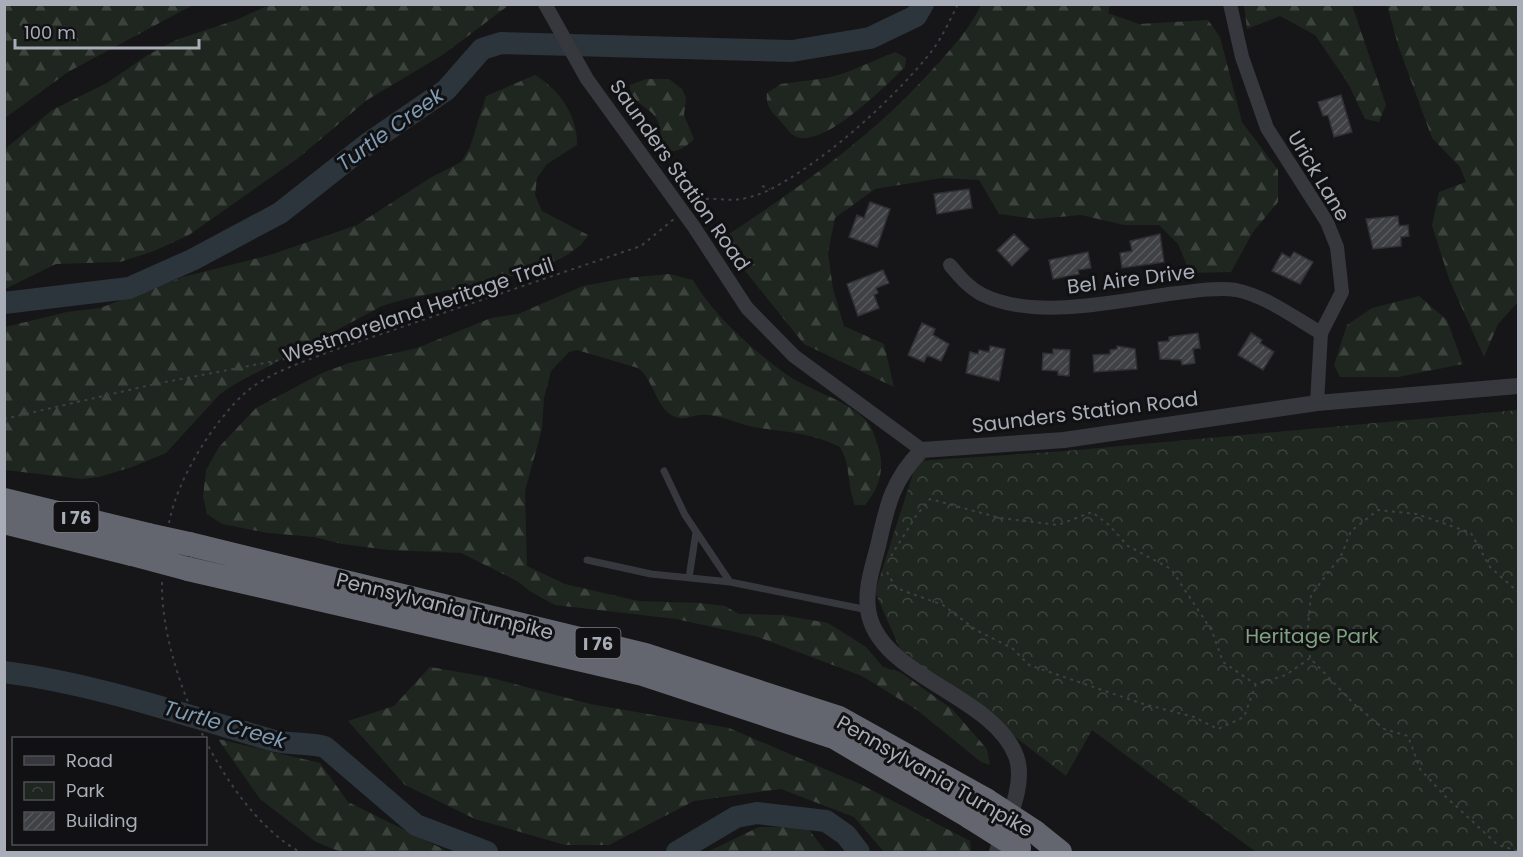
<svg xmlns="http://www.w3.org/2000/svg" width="1523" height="857" viewBox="0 0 1523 857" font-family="Poppins,sans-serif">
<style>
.forest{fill:url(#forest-firs)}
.park{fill:url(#park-crowns)}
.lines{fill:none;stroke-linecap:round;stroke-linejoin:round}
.river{stroke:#2c353c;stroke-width:22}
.building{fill:url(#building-hatch);stroke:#303034;stroke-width:1.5}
.path{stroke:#3d3f44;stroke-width:2;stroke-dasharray:3 4.5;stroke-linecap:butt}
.service{stroke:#37383d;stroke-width:7}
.minor{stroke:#37383d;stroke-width:14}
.tertiary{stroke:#37383d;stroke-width:16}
.motorway{stroke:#63666e;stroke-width:24}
.motorway-bridge{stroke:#63666e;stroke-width:24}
.labels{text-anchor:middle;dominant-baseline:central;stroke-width:6;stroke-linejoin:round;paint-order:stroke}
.shield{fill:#111113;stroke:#7b7e86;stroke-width:1.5}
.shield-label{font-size:18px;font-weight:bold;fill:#a8adb8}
.street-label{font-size:20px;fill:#a8adb8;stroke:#111113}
.park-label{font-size:20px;fill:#7fa381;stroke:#111113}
.water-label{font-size:21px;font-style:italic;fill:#7f9bb3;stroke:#111113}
</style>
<defs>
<pattern id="forest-firs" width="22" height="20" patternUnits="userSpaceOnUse" patternTransform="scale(1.5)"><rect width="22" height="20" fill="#1e261f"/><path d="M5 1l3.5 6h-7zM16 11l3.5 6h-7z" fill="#3c433d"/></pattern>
<pattern id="park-crowns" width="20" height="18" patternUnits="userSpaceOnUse" patternTransform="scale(1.5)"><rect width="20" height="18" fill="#1e261f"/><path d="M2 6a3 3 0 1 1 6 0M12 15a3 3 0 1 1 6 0" fill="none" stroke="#3c433d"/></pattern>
<pattern id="building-hatch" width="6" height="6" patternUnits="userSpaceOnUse" patternTransform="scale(1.5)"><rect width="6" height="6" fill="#404145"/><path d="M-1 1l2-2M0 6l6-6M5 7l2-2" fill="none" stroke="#595a5e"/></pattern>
</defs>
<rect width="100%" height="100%" fill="#161618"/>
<path class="forest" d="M5 4H193V5L68 72 5 118Z
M269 5H509L444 54 367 100 297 159 189 235 154 251 120 262 56 264 5 289V149L52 110 107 83 146 56 176 40 236 20Z
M981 5H1110L1108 13 1139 24 1208 20 1220 37 1242 122 1278 170V202L1253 232 1231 272 1190 273 1178 244 1159 225H1124L1081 215 1036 219 999 214 979 180 942 178 875 189 835 218 828 252 833 289 844 326 884 344 894 387 804 344 720 240C798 188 869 140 932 70 951 49 969 30 981 5Z
M1244 5H1352L1386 105 1379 122 1365 119 1348 83 1315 35 1280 16 1247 29Z
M1387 5H1518V302L1498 324 1484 357 1449 279 1432 225 1439 192 1466 182 1460 167 1432 138 1398 45Z
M895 52 906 58 905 67C884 87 827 146 797 137 791 135 787 129 783 124 774 114 765 108 767 93L781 84 827 78 845 73Z
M535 75C559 89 578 116 577 145L547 164 537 178 535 195 542 211 588 235C564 280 426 288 380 307L235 384 220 394 166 453 132 467 99 477 81 479 5 470V327L67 312 100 308 183 277 270 255 357 225 430 178 461 162 470 147 486 96Z
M646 79H669L682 89 686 98 684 115 694 139C687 146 677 154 667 150 658 141 663 128 656 118 648 105 629 103 630 85Z
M669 274 693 280C714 316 753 350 786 374 809 391 852 401 869 424 874 431 876 442 879 450 885 469 878 491 865 505H855C847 486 851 465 840 447 813 433 784 432 754 427 737 424 717 413 700 415 689 416 684 421 673 416 655 406 654 380 638 368L577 350 569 352 551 371 544 398 542 429 525 491 527 566 565 584 638 601 699 603 725 606 739 614 782 615 828 623 866 647 883 667 900 672 952 709 987 749 990 765 981 762 917 710 862 676 758 637 676 619 555 605 531 592 517 581 461 553 389 550 342 544 314 537 268 533 222 524 207 514 203 497 206 470 219 447 256 408 322 373 349 363 417 348 491 318 518 314 583 286 626 278Z
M1419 296 1447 320 1463 364 1398 377H1340L1334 365 1347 325 1372 308Z
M430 667 488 677 590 704 729 728 860 784 970 841 971 852H884L854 817 781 789 694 801 609 845H565L475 819 405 785 348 721 394 706Z
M218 739 320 763 348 802 449 852H341L316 842 260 799Z
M759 827H807L826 852H707Z"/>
<path class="park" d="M1518 410V852H1256L1092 730 1066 776 900 649 875 592 917 461 1066 451Z"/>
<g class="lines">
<path class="river" d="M4 303 129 288 192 260 280 213 370 142 446 90 482 49 501 43 792 51 870 38 916 16 923 4
M4 672C97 684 181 714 271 740 288 745 307 742 325 747L416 825 487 852
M677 852 736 817 757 813 826 821 846 835 859 852"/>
</g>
<path class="building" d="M1341 95 1352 132 1334 137 1328 115 1323 116 1318 102Z
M969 189 972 208 937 214 934 194Z
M870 202 890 209 877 247 849 237 857 215 864 218Z
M1398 216 1399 226 1408 225 1409 236 1401 237V246L1373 249 1366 219Z
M1014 234 1029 249 1012 266 997 250Z
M1160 234 1164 262 1122 268 1120 253 1132 251 1130 241Z
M1088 252 1091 268 1078 270 1079 274 1053 279 1049 260Z
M1294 252 1313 262 1300 284 1272 271 1282 253 1290 258Z
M883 270 889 283 876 288 878 293 874 295 879 308 858 316 847 284Z
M922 323 935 329 933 335 949 344 941 361 927 355 924 362 908 355Z
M1198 333 1200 348 1193 349 1195 363 1182 365 1181 360 1160 359 1158 342 1169 341V337Z
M1251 333 1262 340 1260 343 1274 352 1263 370 1238 355Z
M990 346 1005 349 999 381 966 373 970 352 978 354 979 350 989 352Z
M1117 346 1135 349 1137 369 1094 372 1093 355 1110 354V350L1117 349Z
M1053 349 1070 350 1069 376 1058 375V371L1042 370 1043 353 1053 354Z"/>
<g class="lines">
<path class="path" d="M762 186 770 189
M694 190 705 199
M692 204C704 194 726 202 741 199 749 198 760 194 767 191 822 164 893 100 931 52 942 38 950 20 958 4
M4 419 155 384 327 351
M169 523C177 479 213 422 246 392 270 372 306 361 334 350L641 246 674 219
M891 556 916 516 930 499 1000 518 1058 525 1092 512 1109 525 1128 546 1171 569 1212 631 1223 662 1255 684
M887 572 896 588 943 605 976 630 1012 648 1029 665 1140 703 1194 717 1218 729 1244 717 1256 684 1286 675 1310 658 1354 704 1384 729 1408 736 1420 769 1445 796 1498 845 1518 851
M162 582C160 667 224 810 300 852
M1310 658 1308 627 1311 595 1341 556 1351 531 1378 510 1417 514 1471 533 1490 567 1518 592"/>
<path class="service" d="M664 471 685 515 730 582
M587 560 651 574 730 582 868 610
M689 578 696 532"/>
<path class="minor" d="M545 4 587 79 694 227 747 308 794 356 922 450
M1230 4 1242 57 1267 128 1327 222 1337 247 1342 292 1321 333 1317 403
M950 265C960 277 969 288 983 295 1037 321 1119 300 1177 293 1196 291 1217 287 1236 290 1266 296 1295 318 1321 333"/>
<path class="tertiary" d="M997 852C1005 825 1027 785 1016 756 993 694 876 676 868 609 865 588 873 566 878 546 887 506 892 480 922 450L1064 440 1317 403 1518 386"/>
<path class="motorway" d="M4 500 148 535
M4 522 132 554
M189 544 645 655 839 718 986 800
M188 569 643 674 834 737 970 817
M1035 832 1060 852"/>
<path class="motorway-bridge" d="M148 535 189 544
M132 554 188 569
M986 800 1035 832
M970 817 1019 848"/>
</g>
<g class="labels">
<g class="shield">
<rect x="53.5" y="502" width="45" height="30" rx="4.5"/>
<rect x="575.5" y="628" width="45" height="30" rx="4.5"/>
</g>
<g class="shield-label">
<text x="76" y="517">I 76</text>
<text x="598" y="643">I 76</text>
</g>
<g class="street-label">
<text transform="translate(680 175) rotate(55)">Saunders Station Road</text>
<text transform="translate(1319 176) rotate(59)">Urick Lane</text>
<text transform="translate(1131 279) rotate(-7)">Bel Aire Drive</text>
<text transform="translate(418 310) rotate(-19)">Westmoreland Heritage Trail</text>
<text transform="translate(1085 412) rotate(-7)">Saunders Station Road</text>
<text transform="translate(445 606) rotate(14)">Pennsylvania Turnpike</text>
<text transform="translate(935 776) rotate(30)">Pennsylvania Turnpike</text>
</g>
<g class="park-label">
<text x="1312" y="636">Heritage Park</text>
</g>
<g class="water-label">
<text transform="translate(390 129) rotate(-36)">Turtle Creek</text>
<text transform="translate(225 724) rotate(16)">Turtle Creek</text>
</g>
</g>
<rect width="1523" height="857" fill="none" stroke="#a8adb8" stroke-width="12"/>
<rect x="12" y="737" width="195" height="108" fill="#111113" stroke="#4d4f55" stroke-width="1.5"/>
<rect x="24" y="756" width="30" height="9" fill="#37383d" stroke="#4d4f55" stroke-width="1.5"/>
<text x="66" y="767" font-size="18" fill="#a8adb8">Road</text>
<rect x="24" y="782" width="30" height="18" fill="url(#park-crowns)" stroke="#4d4f55" stroke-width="1.5"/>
<text x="66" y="797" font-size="18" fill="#a8adb8">Park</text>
<rect x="24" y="812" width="30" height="18" fill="url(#building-hatch)" stroke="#4d4f55" stroke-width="1.5"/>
<text x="66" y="827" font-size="18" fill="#a8adb8">Building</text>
<path d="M15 39v9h184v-9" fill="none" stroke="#a8adb8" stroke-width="3"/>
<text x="24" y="39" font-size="18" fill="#a8adb8" stroke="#111113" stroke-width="4.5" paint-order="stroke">100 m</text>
</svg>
